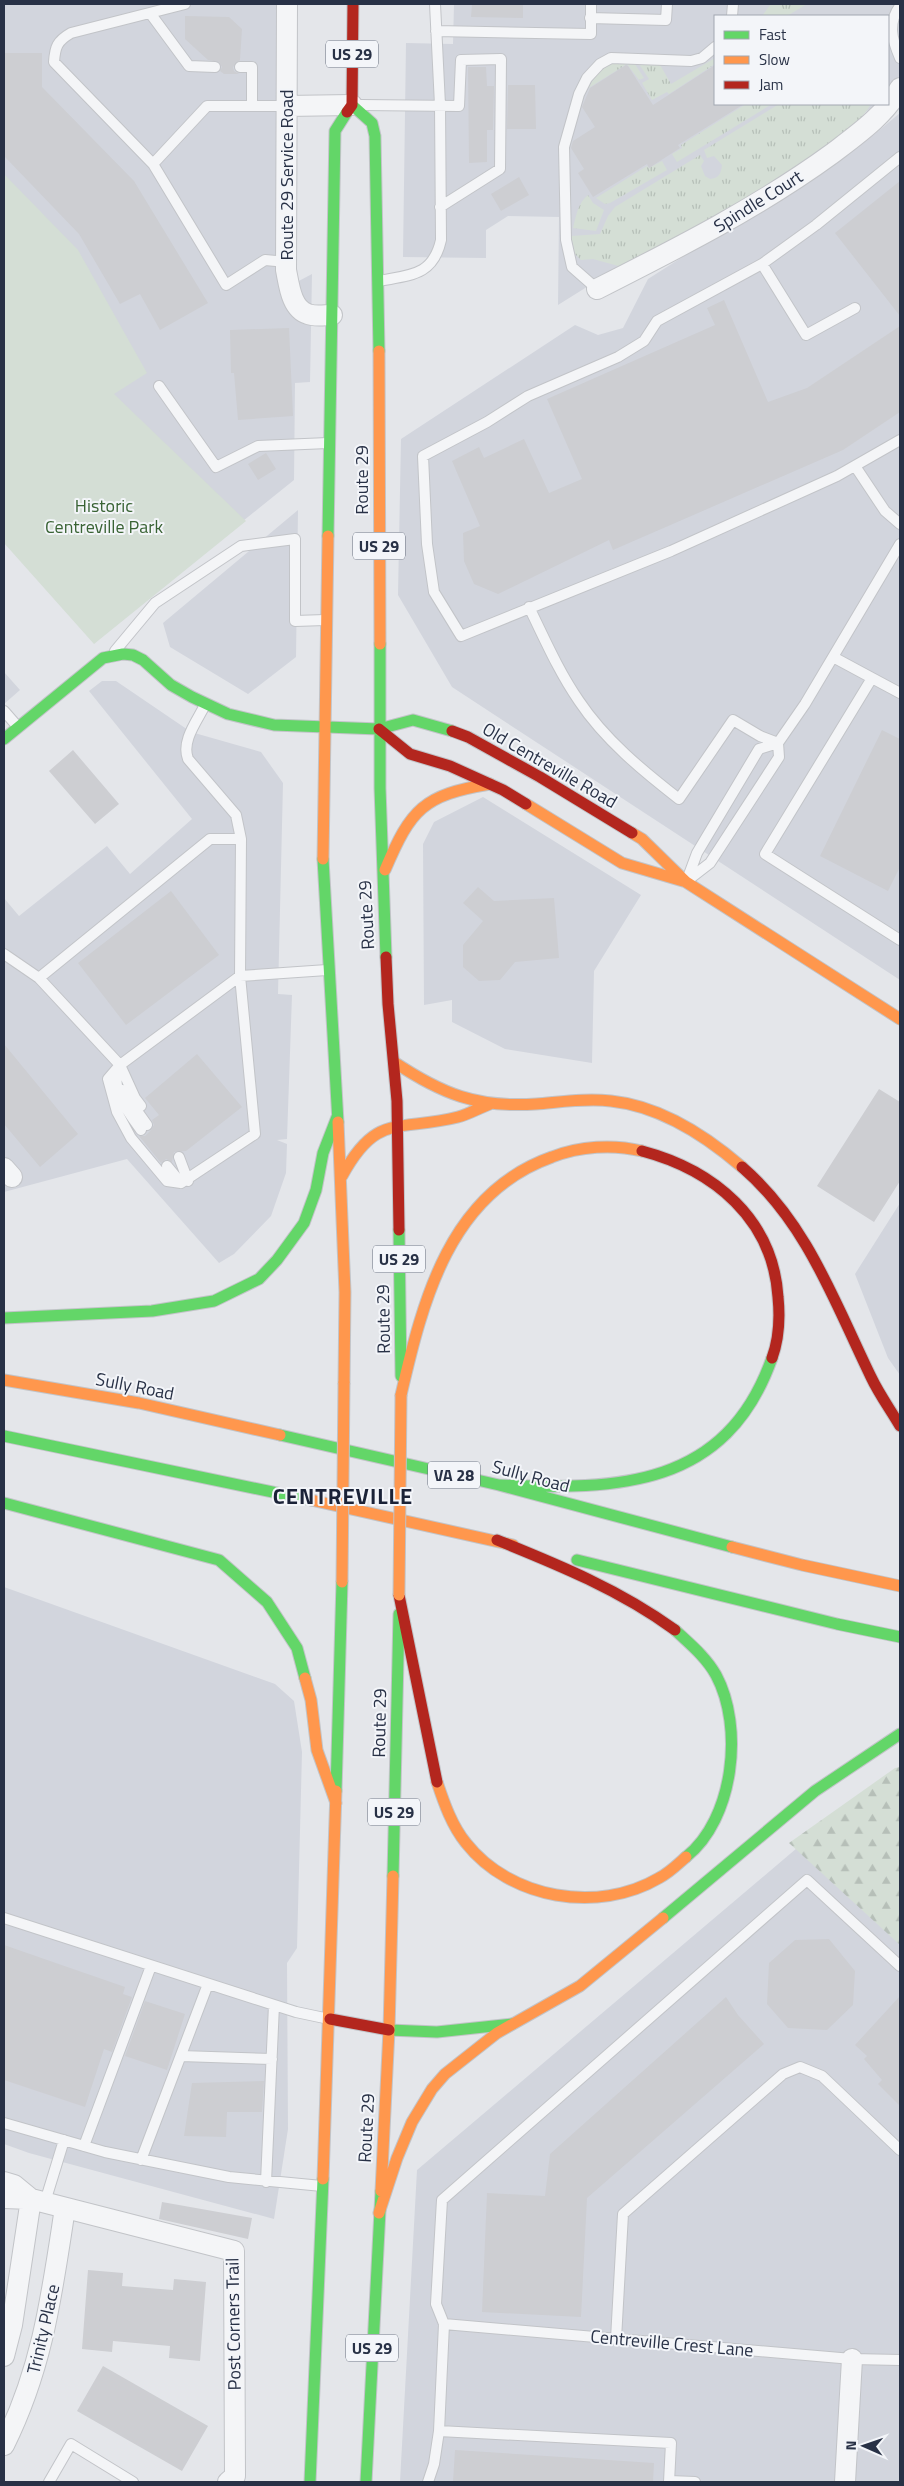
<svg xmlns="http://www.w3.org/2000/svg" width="904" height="2486" viewBox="0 0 904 2486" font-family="'Titillium Web',sans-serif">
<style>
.built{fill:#d2d5dd}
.grass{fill:url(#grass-tufts)}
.forest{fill:url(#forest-firs)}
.green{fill:#d4ded5}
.building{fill:#cdced2}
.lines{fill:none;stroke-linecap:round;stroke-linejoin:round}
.lane-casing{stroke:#c2c4c8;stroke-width:12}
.street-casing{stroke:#c2c4c8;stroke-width:22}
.fast-casing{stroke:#c2c4c8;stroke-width:13}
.slow-casing{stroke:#c2c4c8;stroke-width:13}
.jam-casing{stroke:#c2c4c8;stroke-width:13}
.lane{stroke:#f4f5f7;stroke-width:10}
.street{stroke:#f4f5f7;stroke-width:20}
.fast{stroke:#63d668;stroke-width:11}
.slow{stroke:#ff974d;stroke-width:11}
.jam{stroke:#b3261e;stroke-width:11}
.slow-bridge-casing{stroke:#c0c3c8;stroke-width:13;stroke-linecap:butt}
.slow-bridge{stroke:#ff974d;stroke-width:11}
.labels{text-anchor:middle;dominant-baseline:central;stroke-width:4;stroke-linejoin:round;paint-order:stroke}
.shield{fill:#f3f5f9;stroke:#656c7c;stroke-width:1}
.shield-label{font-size:16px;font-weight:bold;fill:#283146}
.street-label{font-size:18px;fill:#283146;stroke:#f3f5f9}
.park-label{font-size:18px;fill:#396334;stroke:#f3f5f9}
.district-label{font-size:22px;font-weight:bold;letter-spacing:1px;fill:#1a2237;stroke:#f3f5f9}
</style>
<defs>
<pattern id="grass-tufts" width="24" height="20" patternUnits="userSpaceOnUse" patternTransform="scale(1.25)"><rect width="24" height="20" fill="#d4ded5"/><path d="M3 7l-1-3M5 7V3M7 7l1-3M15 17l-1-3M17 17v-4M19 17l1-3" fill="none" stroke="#b6bfb8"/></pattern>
<pattern id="forest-firs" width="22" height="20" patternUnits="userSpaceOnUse" patternTransform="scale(1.25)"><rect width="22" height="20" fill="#d4ded5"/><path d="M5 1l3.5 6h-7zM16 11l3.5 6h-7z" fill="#b6bfb8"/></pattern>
</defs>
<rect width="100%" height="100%" fill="#e4e6ea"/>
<path class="built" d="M4 4H281L280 291 312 274 310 382 295 383 294 480 243 521 111 394 4 177Z
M454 4H900V85L888 95V16H715V104H876L862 115 558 305 559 217 508 216 486 230V258L403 257 406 43 453 44Z
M900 113V980L452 687 398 595 401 439 575 325 598 335 623 328 648 279 871 137Z
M298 510 296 657 248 694 170 647 163 623Z
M4 672 20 690 4 704Z
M102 681H116L191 732 261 752 283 783 278 994 292 995 287 1139 277 1140 287 1144 286 1173 271 1216 234 1254 219 1263 127 1159 4 1192V898L19 916 107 846 130 874 192 819 89 691Z
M483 797 641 895 594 971 592 1063 505 1049 452 1022V1000L424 1005 423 844 434 822Z
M900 1203V1375L888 1358 855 1274Z
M4 1587 275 1684 294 1701 302 1752 297 1948 287 1963 288 2129 274 2219 29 2153 4 2144Z
M797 1848 900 1944V2482H400L417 2170Z"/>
<path class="grass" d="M771 4H807L787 16H762Z
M715 58V64L669 94 667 92 652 100 642 83 649 79 637 61 659 63 671 84Z
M616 61H633L644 78 639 80 627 64 587 89 599 71Z
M746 104H772L677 162 672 154 682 148 681 145Z
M779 104H871C854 133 823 150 795 167 739 204 681 235 622 267L593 259 581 260 575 254 571 236 600 234 608 216 615 207 700 155 704 161 701 166 705 176 710 179C719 178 721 174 722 165L714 156 707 158 704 150Z
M662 161 667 170 610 203 605 204 596 198 647 166 649 168Z
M588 195 593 203 604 210 596 231 573 228C576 216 578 203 588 195Z"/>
<path class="forest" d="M900 1767V1945L789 1843 895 1768Z"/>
<path class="green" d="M4 174 78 250 147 373 114 394 246 521 94 644 4 543Z"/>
<path class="building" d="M472 4H523V18L471 17Z
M185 16 229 17 242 29 240 60 233 67 234 71 239 74H224L220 71 222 67 219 62 208 60 185 39Z
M4 53H42V87L134 181 208 303 160 330 140 294 120 304 79 234 4 156Z
M626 65 628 66 653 105 715 65V104H744L678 145 680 148 649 168 647 164 593 197 578 173 584 169 571 148 573 141 595 127 582 107 590 88Z
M468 67H486L487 86H494L493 130H487V162L469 163Z
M508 85H535L536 129H507Z
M519 177 529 195 501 211 491 194Z
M900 181V316L835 233Z
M724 300 768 402 807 388 900 326V412L843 450 613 550 609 540 498 594 474 584 464 561 463 533 480 526 452 461 479 447 484 458 524 439 549 493 582 479 547 399 715 325 707 308Z
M289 328 293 416 238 420 234 373H231L230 330Z
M266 453 276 469 258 480 248 464Z
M882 730 900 739V867L888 891 820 856Z
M73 750 119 804 95 824 49 771Z
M478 887 494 901 554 898 559 958 515 962 500 980 479 981 463 967V945L483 921 463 903Z
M171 891 219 955 126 1025 78 963Z
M4 1044 78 1134 40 1167 4 1124Z
M197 1054 242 1107 186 1151 174 1152 172 1162 166 1159 161 1163 139 1136H145L151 1130 154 1125 152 1120 159 1115 145 1098Z
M879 1089 900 1102V1181L874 1222 817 1186Z
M829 1939 855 1971 853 2005 827 2030 788 2028 767 2004 769 1963 795 1940Z
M4 1945 125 1987 123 1994 132 1997 112 2052 104 2049 85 2107 4 2080Z
M900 1996V2106L878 2084 882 2080 864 2059 867 2056 855 2045Z
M726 1997 738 2015 764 2044 587 2198 581 2317 482 2312 487 2193 545 2196 550 2154Z
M145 2001 185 2014 167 2070 125 2056Z
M264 2081 262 2112H227L226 2137 184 2136 192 2083Z
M162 2202 252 2218 248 2239 159 2219Z
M88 2270 123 2273 122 2286 173 2290 174 2279 206 2282 200 2361 169 2358 170 2346 113 2341 112 2352 82 2349Z
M103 2366 208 2426 182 2471 77 2411Z
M455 2450 654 2463 653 2482H453Z"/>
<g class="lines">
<g class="lane-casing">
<path id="lane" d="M185 4 71 33C57 41 55 47 54 62L153 164 207 106H286
M900 6C887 24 892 39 900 58
M150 13 189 66 215 67
M732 16 733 4
M590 18 666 20 667 4
M436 31 591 34V4
M240 67H252V106
M361 105 459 106 461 60 501 59 500 169 440 207
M900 157 816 225 762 264 657 321 644 341 618 357 528 396 487 422 423 456 427 544 434 592 461 636 671 551 837 476 900 440
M153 164 226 285 265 260 287 262
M762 264 806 335 855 308
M379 281C410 275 433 276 441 240L440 105 435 4
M597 289 572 267 566 240 564 147 579 94 587 78 600 64 611 58 691 61 702 58 715 47
M159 386 216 467 258 446 328 443
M855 466 885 511 900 524
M529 607C545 640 559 672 579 701 605 740 643 771 679 799L733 720 760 736 778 743
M115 651 155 603 241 546 295 539V621L325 620
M833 657 872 678
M900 693 872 678 765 854 900 940
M4 711 18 727
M687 880 697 853 759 749 778 743 805 704 900 544
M688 880 710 863 779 757 778 743
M4 954 39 978 120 1065 240 976 327 970
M39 978 210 839H241
M120 1065 108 1079 117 1112 131 1138 167 1181 181 1183
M120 1065 135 1098 141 1106
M118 1068C111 1091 128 1112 141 1130
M122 1090 147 1125
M179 1157 188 1181
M167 1166 181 1183 255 1134 240 976 241 839 236 815 188 759C181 741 197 721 205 705
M4 1918 296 2012 329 2019
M181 2056 272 2059
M4 2123 105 2152 229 2177 322 2186
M84 2146 151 1966
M141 2160 208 1984
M266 2182 274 2005
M45 2202 64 2140
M444 2324 852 2359 900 2360
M616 2339 623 2214 783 2074 800 2067 822 2076 900 2150
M439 2431 671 2443 669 2482
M669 2481 695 2482
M49 2482 71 2444 133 2482
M428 2482 434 2464 439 2431 444 2324 436 2304 442 2200 807 1880 900 1966"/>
</g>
<g class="street-casing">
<path id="street" d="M287 4 286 270C289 284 291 309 308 314 315 317 325 315 332 315
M286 106 352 105
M597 289C678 248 759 207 833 153 858 134 885 115 900 88
M4 1168 12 1177
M4 2182 14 2185 31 2199
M4 2198 31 2199 234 2251 235 2476 228 2482
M4 2356 12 2325 31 2199
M4 2445C43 2367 52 2293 65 2208
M845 2482 852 2359"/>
</g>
<g class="fast-casing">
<path id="fast" d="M352 105 372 123 375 136 379 351
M328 536 335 131 347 112
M380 644V788L386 957
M4 739 103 658 123 654 133 655 143 660 171 685 192 697 228 714 274 725 379 729 413 720 452 731
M323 859 338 1122
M399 1230 401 1376
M4 1318 152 1311 214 1301 259 1279 277 1260 304 1223 316 1190 323 1153 337 1117
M280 1435 499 1485 732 1547
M4 1436 311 1500
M499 1485C618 1490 726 1488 772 1358
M4 1503 219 1560 267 1602 297 1648 305 1678
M577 1560 837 1624 900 1637
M675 1630C690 1644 706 1657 716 1675 744 1727 734 1819 686 1857
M336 1791 342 1582
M393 1876 399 1614
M663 1918 815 1791 900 1734
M389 2030 437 2032 512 2024
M310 2482 323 2179
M366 2482 381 2191"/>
</g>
<g class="slow-casing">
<path id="slow" d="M379 351 380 644
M526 804 622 863 683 881
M632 833 642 839 686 882 900 1019
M323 859 328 536
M385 870C411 809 423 795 490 784
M394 1062C442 1094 477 1108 536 1104 561 1102 586 1098 611 1101 659 1106 706 1136 742 1167
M338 1122 345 1292 344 1383
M342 1176C377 1112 398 1132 458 1117 469 1114 479 1108 490 1104
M4 1380 139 1403 280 1435
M401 1395C423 1299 450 1193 552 1157 580 1146 613 1144 642 1151
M311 1500 513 1545
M732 1547 802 1565 900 1586
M305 1678 311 1700 317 1750 336 1803
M437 1782C444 1803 452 1826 466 1843 510 1899 598 1914 659 1878 669 1873 678 1864 686 1857
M323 2179 336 1791
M381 2191 389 2030 393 1876
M379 2213 397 2158 412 2122 432 2089 445 2074 497 2033 580 1986 663 1918"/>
</g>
<g class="jam-casing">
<path id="jam" d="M347 112 352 105 353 4
M379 729 410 754 450 766 503 790 526 804
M452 731 468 737 540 777 632 833
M386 957 388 1004 397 1101 399 1230
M642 1151C714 1170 773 1219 778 1297 780 1317 779 1339 772 1358
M742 1167C807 1223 834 1301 871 1377 879 1394 890 1409 900 1426
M497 1540C559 1565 620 1590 675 1630
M399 1595 437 1782
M330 2019 389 2030"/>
</g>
<use href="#lane" class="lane"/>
<use href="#street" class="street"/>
<use href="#fast" class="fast"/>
<use href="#slow" class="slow"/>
<use href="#jam" class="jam"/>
<g class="slow-bridge-casing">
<path id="slow-bridge" d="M342 1582 344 1383
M399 1595 401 1395"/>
</g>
<use href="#slow-bridge" class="slow-bridge"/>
</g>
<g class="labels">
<g class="shield">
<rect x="326" y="40.5" width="52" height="27" rx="4"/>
<rect x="353" y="532.5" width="52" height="27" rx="4"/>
<rect x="373" y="1245.5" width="52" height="27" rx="4"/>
<rect x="428" y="1461.5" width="52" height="27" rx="4"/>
<rect x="368" y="1798.5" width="52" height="27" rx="4"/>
<rect x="346" y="2334.5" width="52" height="27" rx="4"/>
</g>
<g class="shield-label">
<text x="352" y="54">US 29</text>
<text x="379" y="546">US 29</text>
<text x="399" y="1259">US 29</text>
<text x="454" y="1475">VA 28</text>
<text x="394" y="1812">US 29</text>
<text x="372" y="2348">US 29</text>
</g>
<g class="street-label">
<text transform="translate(286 175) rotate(-90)">Route 29 Service Road</text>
<text transform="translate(758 201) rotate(-32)">Spindle Court</text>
<text transform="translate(361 480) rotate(-90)">Route 29</text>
<text transform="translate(550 765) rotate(30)">Old Centreville Road</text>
<text transform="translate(366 915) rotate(-93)">Route 29</text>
<text transform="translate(383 1319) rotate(-91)">Route 29</text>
<text transform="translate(135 1386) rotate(11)">Sully Road</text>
<text transform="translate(531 1476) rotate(15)">Sully Road</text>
<text transform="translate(379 1723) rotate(-89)">Route 29</text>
<text transform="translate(366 2128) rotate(-87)">Route 29</text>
<text transform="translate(233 2324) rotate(-91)">Post Corners Trail</text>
<text transform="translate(43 2329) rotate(-77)">Trinity Place</text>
<text transform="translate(672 2343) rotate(5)">Centreville Crest Lane</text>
</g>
<g class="park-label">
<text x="104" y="505">Historic<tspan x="104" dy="21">Centreville Park</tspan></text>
</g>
<g class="district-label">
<text x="343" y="1496">CENTREVILLE</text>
</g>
</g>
<rect width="904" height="2486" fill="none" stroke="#283146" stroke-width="10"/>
<rect x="714" y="15" width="175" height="90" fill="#f3f5f9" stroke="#a2a7b1"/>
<rect x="724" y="31" width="25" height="8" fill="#63d668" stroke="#a2a7b1"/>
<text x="759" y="40" font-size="15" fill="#283146">Fast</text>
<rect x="724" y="56" width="25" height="8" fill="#ff974d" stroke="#a2a7b1"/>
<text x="759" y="65" font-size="15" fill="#283146">Slow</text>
<rect x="724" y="81" width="25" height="8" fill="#b3261e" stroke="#a2a7b1"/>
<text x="759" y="90" font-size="15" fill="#283146">Jam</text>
<g transform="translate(864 2446) rotate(272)" stroke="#f3f5f9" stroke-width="4" paint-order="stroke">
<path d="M0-4L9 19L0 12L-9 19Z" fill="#283146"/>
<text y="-8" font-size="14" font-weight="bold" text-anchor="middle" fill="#283146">N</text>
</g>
</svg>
